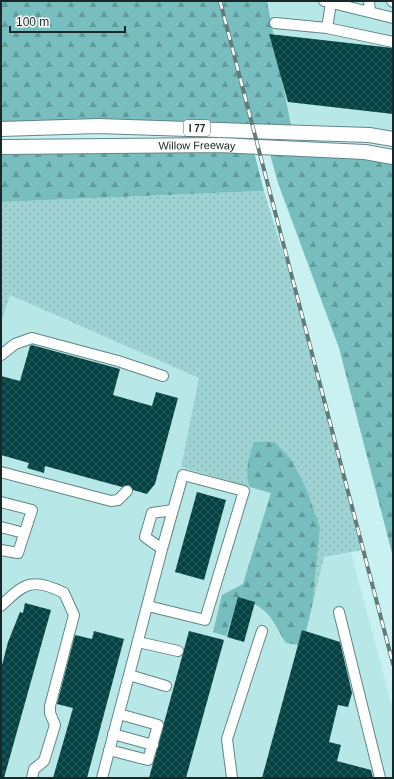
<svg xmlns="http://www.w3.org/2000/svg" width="394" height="779" viewBox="0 0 394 779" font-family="Arial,sans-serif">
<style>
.built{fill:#b7e7e7}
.green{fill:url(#green-dots)}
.forest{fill:url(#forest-firs)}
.building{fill:url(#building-cross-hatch)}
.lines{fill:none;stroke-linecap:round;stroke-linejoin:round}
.minor-casing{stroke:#628686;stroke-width:12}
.highway-casing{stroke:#628686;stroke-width:16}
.minor{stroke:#fff;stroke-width:10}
.highway{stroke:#fff;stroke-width:14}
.rail-casing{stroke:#627b7b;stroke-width:4}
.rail{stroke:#fff;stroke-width:2.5;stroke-dasharray:8;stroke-linecap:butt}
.labels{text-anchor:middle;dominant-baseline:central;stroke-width:4;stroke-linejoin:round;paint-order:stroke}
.shield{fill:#fff;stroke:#5d6868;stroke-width:1}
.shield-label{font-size:10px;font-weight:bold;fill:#182727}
.street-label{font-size:11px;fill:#182727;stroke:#fff}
</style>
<defs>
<pattern id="green-dots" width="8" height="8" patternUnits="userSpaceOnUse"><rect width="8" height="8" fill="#9ed2d3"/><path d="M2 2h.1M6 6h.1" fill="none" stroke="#87b4b5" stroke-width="1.8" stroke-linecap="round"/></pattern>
<pattern id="forest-firs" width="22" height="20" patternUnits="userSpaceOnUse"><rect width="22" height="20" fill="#78bebf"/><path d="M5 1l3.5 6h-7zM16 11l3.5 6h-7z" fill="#619a9b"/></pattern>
<pattern id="building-cross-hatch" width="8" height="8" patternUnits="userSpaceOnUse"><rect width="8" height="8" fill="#054243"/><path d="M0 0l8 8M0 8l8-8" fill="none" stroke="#295b5c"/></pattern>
</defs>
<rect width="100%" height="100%" fill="#caf1f1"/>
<path class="built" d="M267 1H393V139L292 131Z
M9 295 199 378 181 467 271 493 243 584 324 557 351 553 393 710V778H1V322Z"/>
<path class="green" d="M264 191 296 295 363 550 324 557 312 607 243 584 271 493 181 467 199 378 10 295 1 322V202Z"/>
<path class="forest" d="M1 1H267L292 131 1 129Z
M1 147 253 148 264 191 1 202Z
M268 147 393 157V557L339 348 278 183Z
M254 442H275L292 461 306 488 320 527 312 607 306 631 302 630 298 645 286 643C271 619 271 609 242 599L234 612 226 636 213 632 222 595 243 584 271 493 250 487C244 471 249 457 254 442Z"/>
<path class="building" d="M269 34 393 48V114L288 102Z
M32 345 120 369 113 395 152 406 156 392 178 398 155 484 147 494 133 490 129 485 122 487 45 466 44 473 27 468 29 463 1 455V376L20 381 30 346Z
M197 492 226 500 204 580 175 572Z
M238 597 255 602 244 642 227 637Z
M25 603 51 610 4 778H1V669L8 642 20 612 23 613Z
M302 630 340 642 352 693 348 707 338 705 329 742 341 745 337 761 371 770 373 778H262Z
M94 631 124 639 87 778H53L73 708 57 704 75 635 92 639Z
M189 631 224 640 186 778H149Z"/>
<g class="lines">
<g class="minor-casing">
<path id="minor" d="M324 1 393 18
M369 1 370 12
M392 1 393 2
M275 23 327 28 331 3
M327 28 393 42
M1 355 15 344 32 338 118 361 163 376
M1 472 111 501 118 500 127 491
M1 502 32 510 18 553 1 550
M1 527 24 533
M162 549 173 510
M1 606C24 583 33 577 64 593L74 615 50 706V713L55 725 44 761 34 769 32 778
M339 612 380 778
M138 642 178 651
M129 675 166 686
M113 734 153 745
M109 750 148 760 158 725 119 714
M102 778 162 549 145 537 152 513 173 510 183 475 244 491 205 620 148 606
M232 778 227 739 262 631"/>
</g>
<g class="highway-casing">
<g id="highway">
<path d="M1 129 98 126 369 135 393 139"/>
<path id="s1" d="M1 147 219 145 365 152 393 157"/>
</g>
</g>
<use href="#minor" class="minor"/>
<use href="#highway" class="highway"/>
<g class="rail-casing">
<path id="rail" d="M220 1 393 664"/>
</g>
<use href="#rail" class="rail"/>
</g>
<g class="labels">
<rect class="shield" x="184" y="120" width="26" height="16" rx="3"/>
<g class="shield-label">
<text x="197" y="128">I 77</text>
</g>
<g class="street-label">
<text stroke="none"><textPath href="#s1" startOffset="196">Willow Freeway</textPath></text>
</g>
</g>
<rect width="394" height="779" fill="none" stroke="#182727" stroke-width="4"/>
<path d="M10 26v6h115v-6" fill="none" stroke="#182727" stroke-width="2"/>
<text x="16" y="26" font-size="12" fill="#182727" stroke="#ffffff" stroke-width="3" paint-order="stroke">100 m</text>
</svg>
